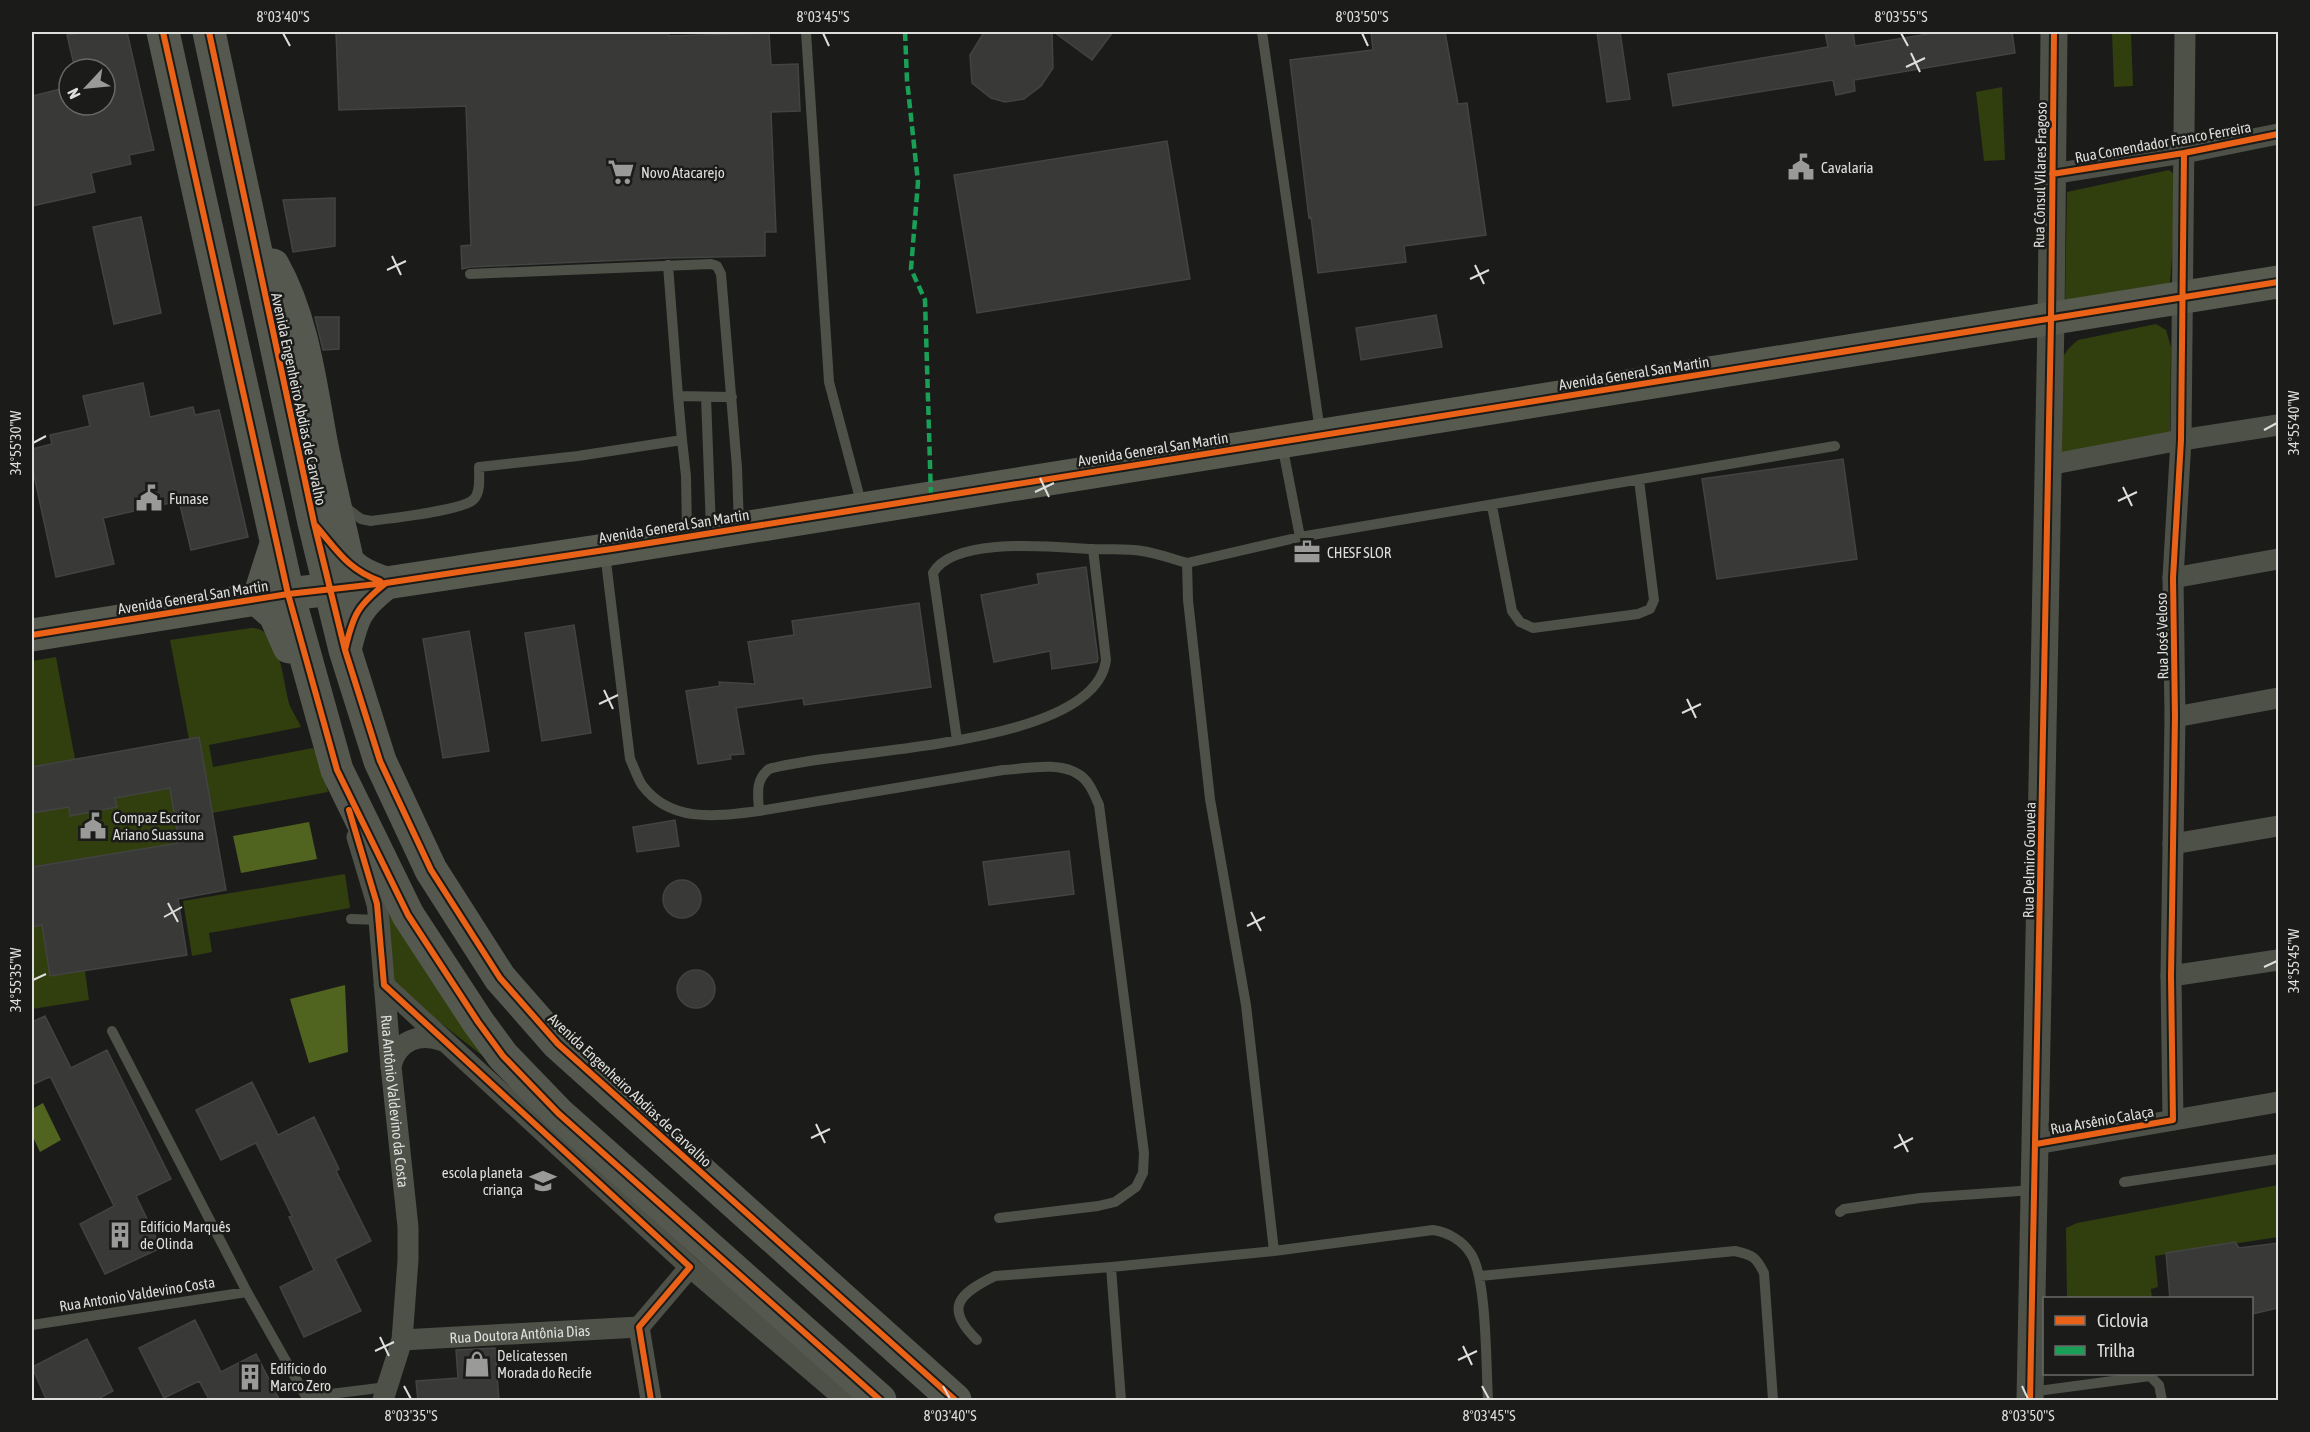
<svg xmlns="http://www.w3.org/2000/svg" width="2310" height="1432" viewBox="0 0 2310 1432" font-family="'Asap Condensed',sans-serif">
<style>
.green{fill:#313e0e}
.water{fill:#50631f}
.building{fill:#393a38;stroke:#434342;stroke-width:1.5}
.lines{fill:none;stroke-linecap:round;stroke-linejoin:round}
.service{stroke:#4d5147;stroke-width:10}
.minor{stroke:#4d5147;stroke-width:21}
.tertiary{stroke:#4d5147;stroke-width:27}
.primary{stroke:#565a4f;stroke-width:33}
.trunk{stroke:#54584e;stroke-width:33}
.quiet{stroke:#1a9f57;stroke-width:4.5;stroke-dasharray:9 4.5;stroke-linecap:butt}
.cycleway-casing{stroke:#1b1c19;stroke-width:10}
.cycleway{stroke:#ea6118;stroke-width:6}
.ticks{fill:none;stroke:#dedfdc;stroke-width:2}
.labels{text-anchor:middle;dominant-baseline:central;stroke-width:5;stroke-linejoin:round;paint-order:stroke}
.street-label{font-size:15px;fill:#dedfdc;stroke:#1b1c19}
.poi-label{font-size:15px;fill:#dedfdc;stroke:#1b1c19;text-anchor:start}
.neatline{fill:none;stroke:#dedfdc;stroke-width:2}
.ticks-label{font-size:15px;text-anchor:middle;fill:#dedfdc}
</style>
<rect width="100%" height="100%" fill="#1b1b1a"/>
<path class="green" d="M2112 32H2131L2133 86 2114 87Z
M2002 87 2005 160 1984 161 1976 92Z
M2169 170 2174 174 2173 244 2170 284 2065 301 2067 192Z
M2156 324 2166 330 2171 347 2170 433 2063 454 2061 450 2060 361 2069 348 2078 340Z
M251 628C281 627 283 685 290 706 293 713 298 720 301 727L209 745 213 767 313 748 322 764 328 792 212 813 199 737 189 739 170 640Z
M56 657 75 759 32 767V661Z
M170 788 180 848 168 845 33 866 50 976 85 971 89 1000 32 1009V927L36 926 32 902V813L69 807 71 815 117 807 115 798Z
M345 874 350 908 209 933 212 952 192 956 183 901Z
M385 906 530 1093 392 985Z
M2278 1185V1237L2155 1256 2158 1287 2151 1289 2152 1298H2067L2066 1228 2077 1223Z"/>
<path class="water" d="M309 822 317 859 241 873 233 836Z
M345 985 348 1052 309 1063 290 999Z
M43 1103 61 1140 40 1152 32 1135V1109Z"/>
<path class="building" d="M84 32H127L154 150 129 155 131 164 91 173 95 192 32 206V96L69 87V105H105V69H75L67 35Z
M336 32H668L669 36 769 33 771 65 798 64 800 111 771 112 776 232H765V256L668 258 470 267 462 269 461 246 471 245 466 106 339 110Z
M990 32H1052L1053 68 1041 86 1024 99 1005 102 991 98 972 83 970 55 983 34Z
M1054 32H1113L1092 60Z
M1371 32H1445L1458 104 1467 103 1486 235 1404 246 1406 262 1318 273 1311 217 1309 218 1290 60 1373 50Z
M1597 32H1620L1630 99 1607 102Z
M1825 32H1853L1855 46 1940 32H2012L2015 53 1854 80 1855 91 1836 95 1833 80 1673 106 1668 74 1828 47Z
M1167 141 1190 279 977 313 954 175Z
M335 198V246L293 252 283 200Z
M141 217 161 313 114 324 93 227Z
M1436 315 1442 347 1361 360 1356 328Z
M315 317H339V349L323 350Z
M143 383 150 417 193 407 195 415 219 410 248 537 191 550 179 501 103 518 114 564 56 577 32 466V449L52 444 50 435 90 426 83 396Z
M1843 459 1857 559 1717 579 1702 479Z
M1086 567 1098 659 1097 662 1052 669 1050 651 994 662 981 595 1039 584 1037 574Z
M919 603 931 687 804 705 803 698 736 708 744 754 730 755 731 759 698 764 686 691 720 686 719 682 755 684 748 642 794 635 792 621Z
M574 625 591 733 542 741 525 633Z
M469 631 489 751 443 758 423 639Z
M199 737 226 890 178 899 187 955 50 976 42 925 32 927V867L179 843 170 788 115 798 117 807 70 816 69 807 32 813V767Z
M675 820 679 846 637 852 633 827Z
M1069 851 1074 894 989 905 983 862Z
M663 899a19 19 0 1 1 38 0a19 19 0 1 1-38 0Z
M677 989a19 19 0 1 1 38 0a19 19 0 1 1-38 0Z
M45 1016 71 1068 107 1050 171 1179 136 1196 161 1248 105 1274 80 1224 114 1206 51 1078 49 1077 32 1085V1022Z
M252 1082 278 1135 314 1117 339 1169 336 1171 371 1241 335 1259 361 1311 304 1337 280 1287 314 1270 289 1217 292 1216 256 1143 221 1160 196 1110Z
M2235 1242 2239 1248 2278 1243V1308L2252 1314V1299H2170L2166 1253Z
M195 1320 221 1372 256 1354 280 1401H210L199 1381 164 1398 139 1348Z
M87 1339 113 1391 94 1401H47L32 1367Z
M495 1348 499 1401H418L416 1381 458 1378 456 1350Z"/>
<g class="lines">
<path class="service" d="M806 32 829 382 862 506
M1262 32 1320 431
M668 265 678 396
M470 274 711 264 717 266 721 274 737 468 739 526
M706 397 711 529
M682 440 686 476 687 533
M1492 506 1512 611 1520 622 1533 628 1638 614 1650 609 1654 600 1639 480
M345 507 361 519 371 521C390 518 463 511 474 499 481 492 479 477 479 467L578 456 682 440 678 396 732 397
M1300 537 1835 446
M605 553 630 759C634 767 637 777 642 785 671 824 718 816 759 811 758 794 755 780 769 769 838 748 1095 749 1106 660L1093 549
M957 740 933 573C954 536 1053 547 1091 549 1108 550 1126 548 1142 551 1157 553 1172 559 1187 563
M759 811 1003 770C1025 769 1058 761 1078 774 1089 780 1094 794 1099 805L1144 1153 1143 1173 1136 1187 1115 1202 1098 1206 999 1218
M351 919 379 920
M112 1031 247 1292 308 1400
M2124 1182 2278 1159
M1840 1212 1844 1209 1920 1198 2035 1190
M1274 1251 1433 1230C1448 1232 1463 1241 1471 1254 1487 1278 1486 1368 1488 1400
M1480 1276 1735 1251C1753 1255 1756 1257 1764 1273L1773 1400
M32 1325 247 1292
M977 1340C944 1308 958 1294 995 1276L1111 1267
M2030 1392 2150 1376 2159 1385 2162 1400
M306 1397 387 1387
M1121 1400 1111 1267 1274 1251 1246 1005 1210 799 1188 600 1187 563 1300 537 1282 444"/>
<g class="minor">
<path d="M2052 174 2184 153 2278 134"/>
<path d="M2048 465 2175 441 2278 425"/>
<path d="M2173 578 2278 559"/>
<path d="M2175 717 2278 698"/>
<path id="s1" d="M357 837 377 904 379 920 391 1066 408 1227V1260L402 1340 383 1400"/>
<path d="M2173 844 2278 826"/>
<path d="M2171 976 2278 960"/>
<path d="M384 985 690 1267 846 1400"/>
<path d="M391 1066C397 1041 419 1032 443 1041"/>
<path d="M2173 1120 2171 976 2175 717 2173 578 2181 440 2185 32"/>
<path d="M2036 1144 2278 1102"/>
<path d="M639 1327 651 1400"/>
<path id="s2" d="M402 1340 639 1327 690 1267"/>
</g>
<path class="tertiary" d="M2030 1400 2051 320 2054 32"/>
<path class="primary" d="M32 635 288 594 386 583 618 548 2278 282"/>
<path class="trunk" d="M163 32 288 594 337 770 408 915 478 1022 503 1056 558 1113 880 1400
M209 32 314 523 345 650 380 761 431 870 500 978 558 1044 955 1400
M273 265C303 319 310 381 321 441 329 482 339 522 348 563
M276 544 258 600 275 615 289 647
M334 547C353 569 359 574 386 583
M345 650C353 615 357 606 386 583"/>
<path class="quiet" d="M905 32 907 80 918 182 911 269 925 300 931 497"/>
<g class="cycleway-casing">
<path id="cycleway" d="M163 32 288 594 337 770 408 915 478 1022 503 1056 558 1113 880 1400
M209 32 314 523 345 650 380 761 431 870 500 978 558 1044 955 1400
M2052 174 2184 153 2278 134
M316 526C337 550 348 570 380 581
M32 635 288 594 386 583 618 548 2278 282
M345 650C353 615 357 606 386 583
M349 810 377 904 384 985 690 1267 639 1327 651 1400
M2036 1144 2173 1120 2171 976 2175 717 2173 578 2181 440 2184 153
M2030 1400 2051 320 2054 32"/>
</g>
<use href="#cycleway" class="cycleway"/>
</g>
<path class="ticks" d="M283 33 290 46M823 33 829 46M1362 33 1368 46M1901 33 1908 46M1911 53 1920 72M1906 67 1925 58M392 256 401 275M1475 265 1484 284M387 270 406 261M1470 279 1489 270M2264 430 2277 423M33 443 46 436M1040 478 1049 497M2123 487 2132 506M1035 492 1054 483M2118 501 2137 492M604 690 613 709M1687 699 1696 718M599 704 618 695M1682 713 1701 704M168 903 178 922M1251 912 1261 931M164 917 182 907M1247 926 1265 917M2264 967 2277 961M33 980 46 974M816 1124 825 1143M1899 1134 1908 1152M811 1138 830 1129M1894 1148 1913 1138M380 1337 389 1356M1463 1346 1472 1365M375 1351 394 1342M1458 1360 1477 1351M404 1386 411 1399M943 1386 950 1399M1482 1386 1489 1399M2022 1386 2028 1399"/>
<defs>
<g id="civic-bare" transform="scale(2.07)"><path d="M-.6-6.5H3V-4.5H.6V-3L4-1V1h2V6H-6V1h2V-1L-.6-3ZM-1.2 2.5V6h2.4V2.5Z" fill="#9a9a98" stroke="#1b1c19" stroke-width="2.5" paint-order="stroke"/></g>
<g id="supermarket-bare" transform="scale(2.07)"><path d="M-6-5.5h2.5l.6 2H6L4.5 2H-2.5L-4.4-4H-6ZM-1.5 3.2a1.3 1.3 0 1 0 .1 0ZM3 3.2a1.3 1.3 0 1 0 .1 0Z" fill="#9a9a98" stroke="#1b1c19" stroke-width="2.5" paint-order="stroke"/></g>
<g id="office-bare" transform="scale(2.07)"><path d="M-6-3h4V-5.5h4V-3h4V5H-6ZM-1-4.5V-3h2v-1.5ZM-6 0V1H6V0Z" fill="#9a9a98" stroke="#1b1c19" stroke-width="2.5" paint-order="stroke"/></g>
<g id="school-bare" transform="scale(2.07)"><path d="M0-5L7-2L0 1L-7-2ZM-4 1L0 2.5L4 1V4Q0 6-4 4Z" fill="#9a9a98" stroke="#1b1c19" stroke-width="2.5" paint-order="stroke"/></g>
<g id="building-bare" transform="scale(2.07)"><path d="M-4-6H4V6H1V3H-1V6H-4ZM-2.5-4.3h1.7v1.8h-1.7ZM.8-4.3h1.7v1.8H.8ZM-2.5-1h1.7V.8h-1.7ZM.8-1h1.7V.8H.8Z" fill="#9a9a98" stroke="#1b1c19" stroke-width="2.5" paint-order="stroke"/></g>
<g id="shop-bare" transform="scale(2.07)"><path d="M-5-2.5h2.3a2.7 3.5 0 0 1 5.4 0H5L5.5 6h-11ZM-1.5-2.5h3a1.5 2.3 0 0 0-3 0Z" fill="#9a9a98" stroke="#1b1c19" stroke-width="2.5" paint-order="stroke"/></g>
</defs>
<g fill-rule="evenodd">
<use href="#civic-bare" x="1801" y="167"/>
<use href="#supermarket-bare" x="621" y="172"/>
<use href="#civic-bare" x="149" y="498"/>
<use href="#office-bare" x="1307" y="552"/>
<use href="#civic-bare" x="93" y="826"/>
<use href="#school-bare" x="543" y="1181"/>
<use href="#building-bare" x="120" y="1235"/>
<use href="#shop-bare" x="477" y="1364"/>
<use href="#building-bare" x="250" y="1377"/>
</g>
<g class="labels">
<g class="street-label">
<text transform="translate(2163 142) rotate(-10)">Rua Comendador Franco Ferreira</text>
<text transform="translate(2040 175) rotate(-89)">Rua Cônsul Vilares Fragoso</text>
<text transform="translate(1634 373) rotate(-9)">Avenida General San Martin</text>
<text transform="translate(299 399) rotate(78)">Avenida Engenheiro Abdias de Carvalho</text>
<text transform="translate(1153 449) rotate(-9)">Avenida General San Martin</text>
<text transform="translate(674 526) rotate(-9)">Avenida General San Martin</text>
<text transform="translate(193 597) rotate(-9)">Avenida General San Martin</text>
<text transform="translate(2162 636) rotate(-91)">Rua José Veloso</text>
<text transform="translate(2029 860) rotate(-89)">Rua Delmiro Gouveia</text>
<text transform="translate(630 1090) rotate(43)">Avenida Engenheiro Abdias de Carvalho</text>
<text stroke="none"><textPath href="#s1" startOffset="268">Rua Antônio Valdevino da Costa</textPath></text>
<text transform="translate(2102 1120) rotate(-10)">Rua Arsênio Calaça</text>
<text transform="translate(137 1294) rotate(-9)">Rua Antonio Valdevino Costa</text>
<text stroke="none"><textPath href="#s2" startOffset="118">Rua Doutora Antônia Dias</textPath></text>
</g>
<g class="poi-label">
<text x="1821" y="167">Cavalaria</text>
<text x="641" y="172">Novo Atacarejo</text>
<text x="169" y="498">Funase</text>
<text x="1327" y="552">CHESF SLOR</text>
<text x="113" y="817">Compaz Escritor<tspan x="113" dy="17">Ariano Suassuna</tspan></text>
<text x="523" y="1172" text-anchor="end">escola planeta<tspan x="523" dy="17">criança</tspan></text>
<text x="140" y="1226">Edifício Marquês<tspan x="140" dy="17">de Olinda</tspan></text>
<text x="497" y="1355">Delicatessen<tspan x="497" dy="17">Morada do Recife</tspan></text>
<text x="270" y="1368">Edifício do<tspan x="270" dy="17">Marco Zero</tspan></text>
</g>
</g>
<rect width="2310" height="1432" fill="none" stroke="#1b1c19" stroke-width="66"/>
<rect x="2043" y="1297" width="210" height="78" fill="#1b1c19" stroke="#696a67" stroke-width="1.5"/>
<rect x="2055" y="1316" width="30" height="9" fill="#ea6118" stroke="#696a67" stroke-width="1.5"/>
<text x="2097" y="1327" font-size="18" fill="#dedfdc">Ciclovia</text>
<rect x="2055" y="1346" width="30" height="9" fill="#1a9f57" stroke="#696a67" stroke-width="1.5"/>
<text x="2097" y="1357" font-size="18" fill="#dedfdc">Trilha</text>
<g transform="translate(87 87) rotate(244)"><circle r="28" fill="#1b1c19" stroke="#696a67" stroke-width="1.5"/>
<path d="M0-4.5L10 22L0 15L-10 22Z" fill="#9a9a98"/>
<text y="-9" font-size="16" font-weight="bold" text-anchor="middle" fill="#dedfdc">N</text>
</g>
<rect x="33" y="33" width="2244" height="1366" class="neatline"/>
<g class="ticks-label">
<text x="283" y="22">8°03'40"S</text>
<text x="823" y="22">8°03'45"S</text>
<text x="1362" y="22">8°03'50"S</text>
<text x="1901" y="22">8°03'55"S</text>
<text transform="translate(2294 423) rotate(-90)" y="5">34°55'40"W</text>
<text transform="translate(16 443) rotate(-90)" y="5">34°55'30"W</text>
<text transform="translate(2294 961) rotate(-90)" y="5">34°55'45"W</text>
<text transform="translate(16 980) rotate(-90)" y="5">34°55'35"W</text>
<text x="411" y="1421">8°03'35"S</text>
<text x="950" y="1421">8°03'40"S</text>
<text x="1489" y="1421">8°03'45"S</text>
<text x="2028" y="1421">8°03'50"S</text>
</g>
</svg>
